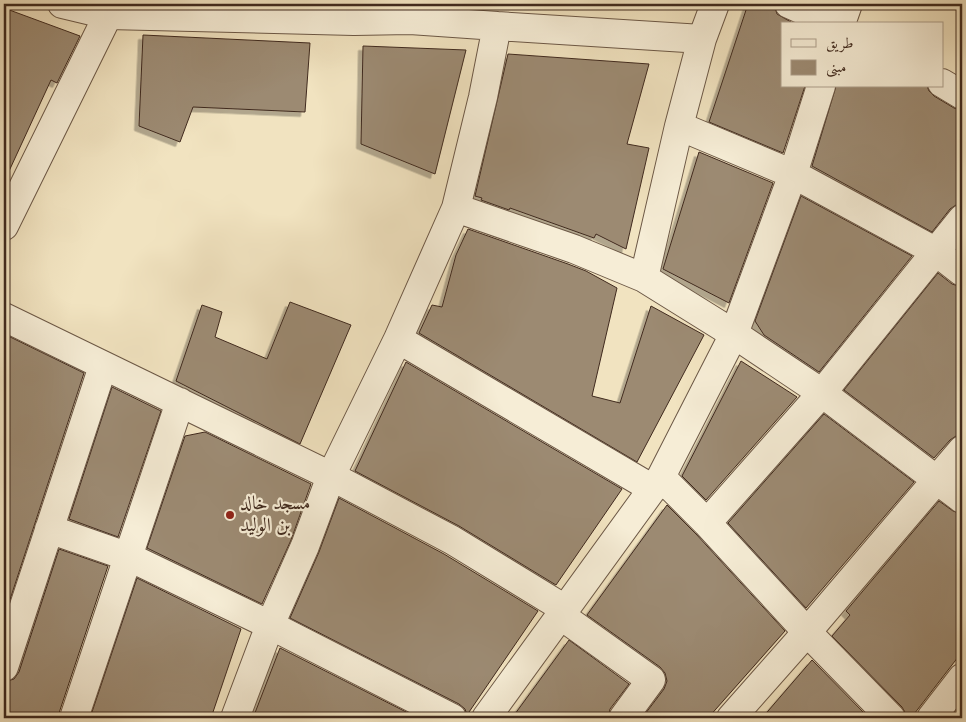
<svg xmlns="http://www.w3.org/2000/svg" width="966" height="722" viewBox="0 0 966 722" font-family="'Old Standard TT',Amiri,serif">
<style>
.building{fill:#9c8a72;stroke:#402a1e;filter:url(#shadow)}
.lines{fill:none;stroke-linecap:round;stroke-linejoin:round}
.minor-casing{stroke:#6c5846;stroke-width:30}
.minor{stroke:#f6edd6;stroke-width:28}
.poi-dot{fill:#8f2418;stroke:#f6edd6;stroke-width:2}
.labels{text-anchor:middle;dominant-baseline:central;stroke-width:4.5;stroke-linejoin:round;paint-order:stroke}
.poi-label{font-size:19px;fill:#402a1e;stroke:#f6edd6;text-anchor:start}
</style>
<defs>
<filter id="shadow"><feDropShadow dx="-4.5" dy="4.5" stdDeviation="0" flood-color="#0004"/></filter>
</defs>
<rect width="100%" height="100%" fill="#f1e3c0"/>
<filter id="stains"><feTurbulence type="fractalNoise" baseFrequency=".004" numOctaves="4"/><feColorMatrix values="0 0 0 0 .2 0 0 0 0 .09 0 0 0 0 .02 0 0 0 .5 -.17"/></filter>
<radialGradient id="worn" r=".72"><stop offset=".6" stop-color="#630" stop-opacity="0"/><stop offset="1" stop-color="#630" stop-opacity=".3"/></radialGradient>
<path class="building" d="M748 4H774L777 14 791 22 790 24H782V86H805L783 153 709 122Z
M4 8 80 36 57 83 51 80 4 182Z
M143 35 310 43 305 112 193 107 180 142 139 126Z
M363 46 466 50 435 174 361 144Z
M508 54 649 64 627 144 649 148 626 249 596 234 594 238 510 208 509 210 481 200 482 198 475 196Z
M836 86H927L929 91 934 96 954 108 962 111V204L956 205 950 209 932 232 812 166Z
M699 152 773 183 729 303 663 269Z
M801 196 912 256 819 372 764 335 755 321Z
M468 229 568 264 586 271 617 288 592 396 620 403 651 306 704 335 637 462 419 333 432 305 442 307 456 255Z
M938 273 952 284 962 287V435L956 436 950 440 934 458 844 390Z
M290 302 351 325 300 444 176 381 202 305 222 312 215 337 267 359Z
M4 334 84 373 4 618Z
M741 361 797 397 706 500 682 476Z
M406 362 622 489 556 585 459 526 355 471Z
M112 387 161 411 118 537 69 519Z
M824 414 914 482 806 608 728 523Z
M205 432 311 484 291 540 262 604 147 548 185 436Z
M339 498 444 554 538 611 467 715 465 709 459 704 290 618 319 552Z
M939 501 953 511 962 514V652L911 718H906V714L902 707 832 636 850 615 846 611Z
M667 505 696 534 785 631 708 718H642L664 689 667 681 665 673 660 667 587 615Z
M59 549 108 566 59 713V718H4V682L14 679 19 672Z
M137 578 241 629 211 718H90Z
M569 640 629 684 610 709 608 718H512Z
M280 648 418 718H253Z
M812 660 869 718H762Z"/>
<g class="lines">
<g class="minor-casing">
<path id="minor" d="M355 4 354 21 410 20 497 26
M789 4 834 24
M108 15 354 21
M841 24 848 4
M942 83 962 95
M679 126 793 174 935 251 962 272
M456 208 574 249 644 278 734 334 822 393 962 499
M4 226 108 15 62 4
M644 278 679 126 702 39
M4 317 331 476 452 540 565 609
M398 339 653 489
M661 477 707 523 807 632 891 718
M707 523 822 393 962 219
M49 529 129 557 270 625 452 718
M560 615 651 680 623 718
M4 667 103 366
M74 718 180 402
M235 718 270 625 305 546 331 476 398 339 456 208 483 97 497 26 702 39 715 4
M486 718 661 477 734 334 793 174 821 86
M731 718 807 632 962 450
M931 718 962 678"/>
</g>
<use href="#minor" class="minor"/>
</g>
<circle class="poi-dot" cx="230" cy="515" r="5"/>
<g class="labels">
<g class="poi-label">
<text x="240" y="504">مسجد خالد<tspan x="240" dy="22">بن الوليد</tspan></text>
</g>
</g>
<rect width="966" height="722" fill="none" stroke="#f1e3c0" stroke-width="20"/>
<rect x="5" y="5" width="956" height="712" fill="none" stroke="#402a1e" stroke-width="2.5"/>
<rect x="10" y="10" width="946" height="702" fill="none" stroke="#402a1e"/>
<rect x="781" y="22" width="162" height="65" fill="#f6edd6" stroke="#ad9f8c"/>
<rect x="791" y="39" width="25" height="8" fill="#f6edd6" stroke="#ad9f8c"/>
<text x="826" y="48" font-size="15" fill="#402a1e">طريق</text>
<rect x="791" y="60" width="25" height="15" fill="#9c8a72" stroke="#ad9f8c"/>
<text x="826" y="72" font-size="15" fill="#402a1e">مبنى</text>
<rect width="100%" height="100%" filter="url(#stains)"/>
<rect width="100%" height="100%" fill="url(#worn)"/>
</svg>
